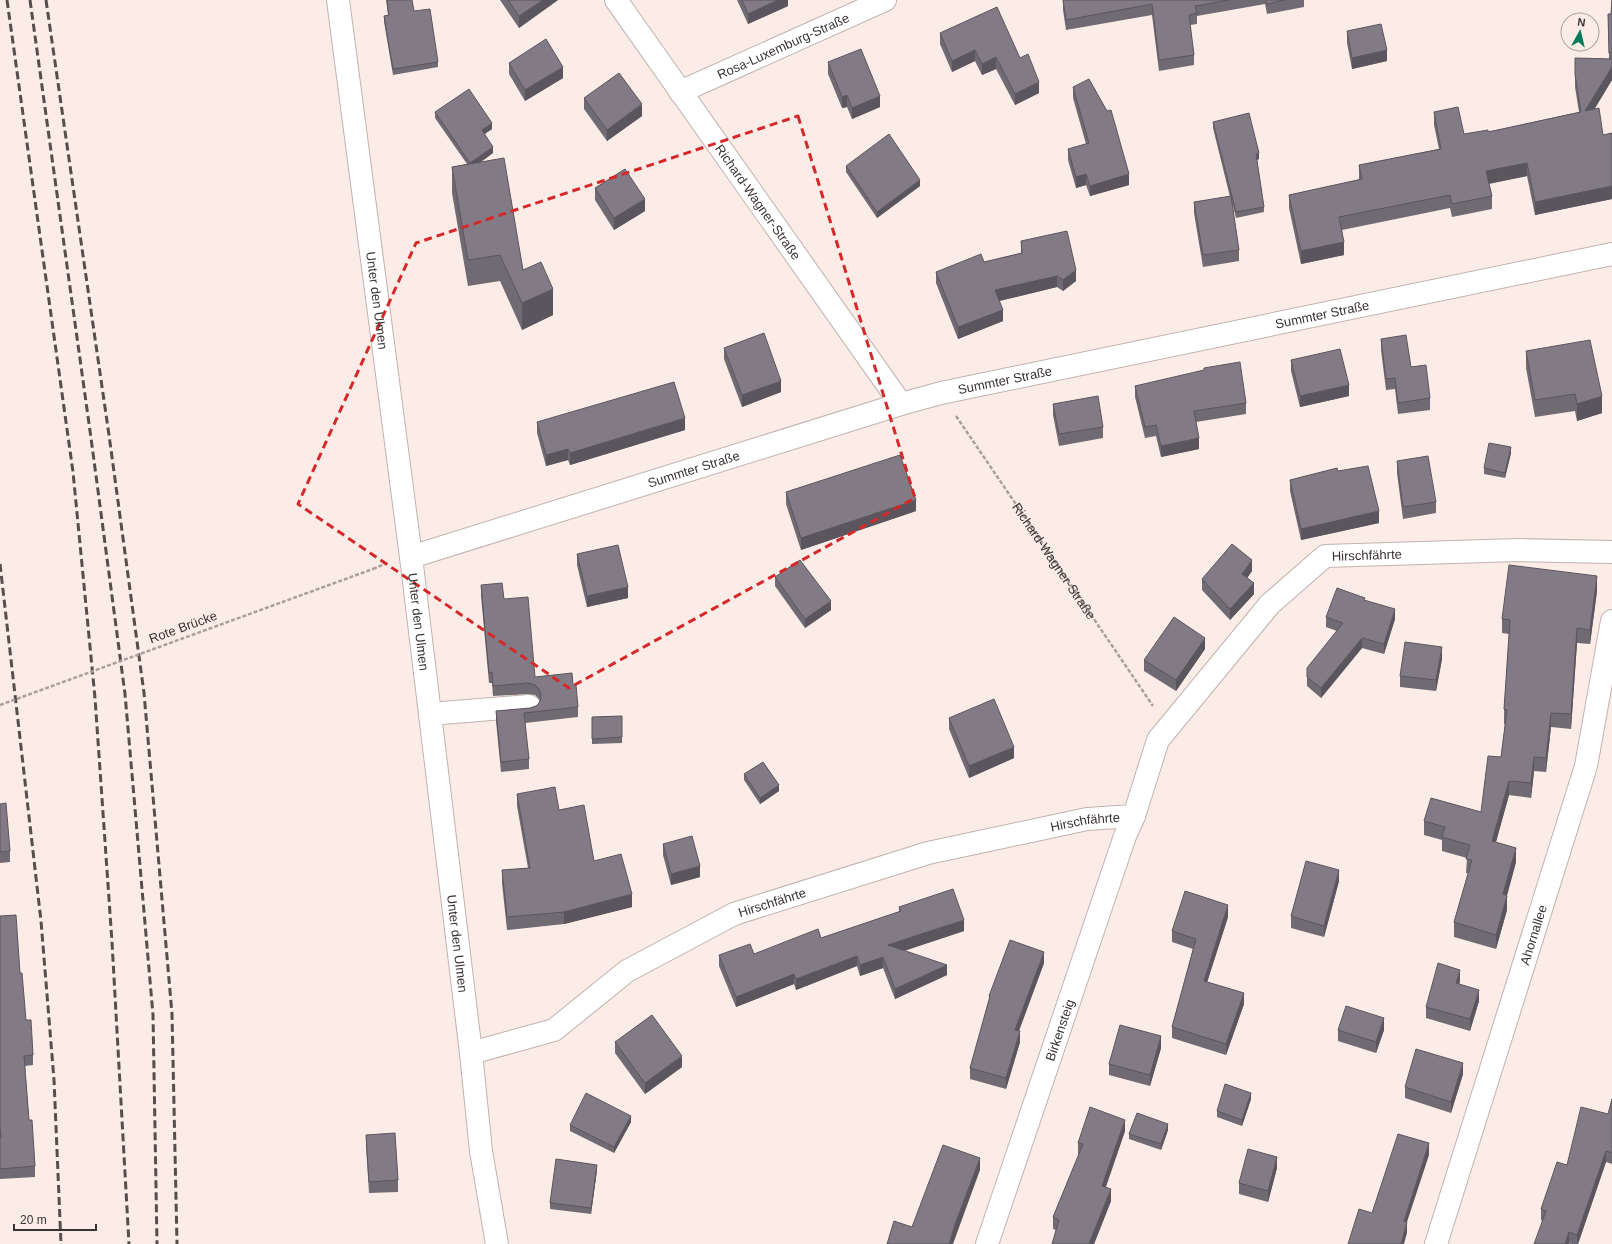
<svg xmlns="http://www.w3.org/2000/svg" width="1612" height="1244" viewBox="0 0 1612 1244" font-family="Helvetica,sans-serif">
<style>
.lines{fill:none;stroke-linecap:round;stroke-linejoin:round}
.minor-casing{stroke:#c0b3ae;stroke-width:24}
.path{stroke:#aa9f9c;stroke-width:2.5;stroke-dasharray:4 2;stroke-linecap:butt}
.minor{stroke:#fff;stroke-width:22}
.rail{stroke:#554f4c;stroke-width:3;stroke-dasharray:8 4;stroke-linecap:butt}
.path-bridge{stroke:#aa9f9c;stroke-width:2.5;stroke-dasharray:4 2;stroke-linecap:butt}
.wall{fill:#706a72}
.shaded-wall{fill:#5b565d}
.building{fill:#827b85;stroke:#5b565d}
.marked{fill:none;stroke:#d62828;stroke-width:3;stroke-dasharray:8 5;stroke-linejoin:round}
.labels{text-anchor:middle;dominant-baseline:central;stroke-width:4;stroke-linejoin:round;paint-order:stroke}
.street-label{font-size:13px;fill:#393432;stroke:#fbece7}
</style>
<rect width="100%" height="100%" fill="#fbece7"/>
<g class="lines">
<g class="minor-casing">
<g id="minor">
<path id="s2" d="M338 0 411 557 471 1053 481 1151 497 1244"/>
<path id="s3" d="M616 0 901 404"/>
<path id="s4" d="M680 92 885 0"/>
<path id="s5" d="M411 557 901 404 941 393 1612 254"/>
<path d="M430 714 529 706"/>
<path id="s6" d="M471 1053 554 1030 627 971 734 914 928 853 1087 819 1134 816 1158 740 1270 604 1325 556 1518 550 1612 552"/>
<path id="s7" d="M987 1244 1125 836 1134 816"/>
<path id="s8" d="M1436 1244 1586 766 1612 621"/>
</g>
</g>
<g class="path">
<path id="s1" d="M956 416 1153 706"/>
<path d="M373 569 387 563"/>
</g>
<use href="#minor" class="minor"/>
<path class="rail" d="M7 0 73 472 95 698 112 942 129 1244
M30 0 91 438 125 694 153 1015 157 1244
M46 0 109 435 144 693 172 1014 177 1244
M0 564 41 921 54 1080 61 1244"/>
<path class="path-bridge" d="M0 705 373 569"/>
</g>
<path class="wall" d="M386 0H412L414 11 438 62V67L393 75 384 22V16L388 15Z
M500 0H558L519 28Z
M737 0H788V6L748 24Z
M1063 0H1304V7L1267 14 1265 4 1197 16V24L1190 25 1194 55V65L1159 71 1152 15 1066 30 1063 10Z
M1612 0V80L1594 109 1603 135 1612 133V201V199L1535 215 1527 176 1489 184 1492 196V209L1452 217 1450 208 1342 230 1344 255 1301 264 1289 208V195L1359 180V165L1439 149 1434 125V112L1464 134 1488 132 1579 112 1575 87V58L1609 59 1608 14H1611Z
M1347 31 1387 61 1352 69 1347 43Z
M940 33 1020 58 1039 93 1015 105 996 69 982 75 975 61 952 72 940 44Z
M828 62 880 107 852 119 847 107 842 108 828 74Z
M509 63 563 78 525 101 509 74Z
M1073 87 1129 185 1090 196 1086 185 1076 188 1068 160V149L1086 144 1073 98Z
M584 98 642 116 607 141 584 109Z
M435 112 492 129 484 134 493 153 481 162 523 270 553 315 522 330 500 281 468 286 452 193V167L467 164 435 118Z
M1213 122 1259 159 1257 160 1264 207V212L1236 218 1232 202 1239 250V261L1203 267 1194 213V202L1230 197 1213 128Z
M846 166 920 186 877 218 846 172Z
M595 188 645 211 614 230 595 200Z
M1021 241 1076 281 1063 291 1057 287 999 301 1003 321 958 339 936 283V272L984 262 1021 253Z
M1381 339 1411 367 1430 398V410L1398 414 1395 389 1386 390 1381 350Z
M724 348 781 392 742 407 724 359Z
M1526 351 1602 413 1577 421 1575 411 1535 417 1526 368Z
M1291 360 1349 396 1300 407 1291 371Z
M1135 386 1246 403V414L1196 422 1199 449 1161 457 1156 436 1145 438 1135 397Z
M1053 404 1103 427V438L1059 446 1053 415Z
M537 422 685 430 570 465 568 460 546 466 537 433Z
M1511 453 1505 478 1484 474V468Z
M1397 461 1436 502V513L1403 519 1397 473Z
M1338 471 1379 523 1301 540 1290 491V480Z
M786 492 916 511 801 550 786 504Z
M577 554 628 598 587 607 577 565Z
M1252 571 1247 578 1254 594 1230 620 1202 590V579Z
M775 577 831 610 805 628 775 586Z
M481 585 504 599 535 677 573 685 578 707V717L525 723 529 759V769L501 772 496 721V711L530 708 536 706 540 701 539 699 535 695 528 694 493 696 492 683H489L481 596Z
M1597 591 1590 644 1577 643 1571 729 1551 727 1546 772 1534 771 1531 798 1509 795 1496 842 1516 862 1507 896V910L1496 949 1454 937V922L1468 873H1466L1467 858 1442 851V840L1424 835V821L1481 812 1501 757 1505 724H1504V709L1509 634 1502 633V619Z
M1365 601 1395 619 1384 654 1362 648 1321 698 1307 686V668L1337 631 1326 627V617Z
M1205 649 1176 691 1144 671V660Z
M1442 659 1436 691 1400 687V676Z
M622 716V743L592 744V717Z
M949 718 1014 758 969 778 949 729Z
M744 774 779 791 760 804 744 780Z
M517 794 559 810 594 861 632 907 564 924 507 930 502 883V870L528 868 517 806Z
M0 804 10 851V862L0 863Z
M663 844 700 877 671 885 663 855Z
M1339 881 1324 937 1291 928V916Z
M899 907 964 931 904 951 947 975 895 999 883 968 860 976 857 966 796 990 794 984 736 1007 719 966V955L754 954 821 938 899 912Z
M0 916 20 973 26 1020 33 1055V1065L25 1066 29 1120 35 1166V1177L0 1179Z
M1228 917 1207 982 1244 1004 1226 1055 1172 1038V1027L1193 949 1172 942V931Z
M1044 963 1019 1031 1020 1042 1006 1089 970 1079V1068L989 1001V996Z
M1460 981 1459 984 1479 1001 1470 1031 1426 1018V1007Z
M1338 1030H1384L1376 1053 1338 1041Z
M615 1042 682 1067 645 1094 615 1053Z
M1161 1048 1150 1086 1109 1075V1064Z
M1463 1074 1451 1113 1405 1098V1087Z
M1251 1099 1242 1126 1217 1117V1111Z
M1612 1099V1164L1606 1162 1578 1244H1570L1541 1220V1209L1567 1165 1608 1114Z
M631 1122 614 1153 570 1131V1125Z
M1168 1130 1161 1150 1129 1139V1134Z
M1125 1131 1106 1187 1111 1201 1094 1244H1052L1056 1230 1053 1229V1217L1079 1154H1078V1143Z
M366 1135 398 1180V1192L369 1193 366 1146Z
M1277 1168 1268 1202 1239 1194V1183Z
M597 1170 591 1214 550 1209V1203Z"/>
<path class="shaded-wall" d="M543 0H558L519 28V16Z
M778 0H788V6L748 24V14Z
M975 50V61L952 72V61Z
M1387 50V61L1352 69V58Z
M996 57V69L982 75V64Z
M563 67V78L525 101V90Z
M1612 67V80L1585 125V111Z
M1039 82V93L1015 105V94Z
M847 95V107L842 108V97Z
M880 96V107L852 119V108Z
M642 104V116L607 141V130Z
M492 123V129L482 136V130Z
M493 147V153L470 169V163Z
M1259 153V159L1256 160V154Z
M1527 163V176L1486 184V171Z
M1086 174V185L1076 188V177Z
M1129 174V185L1090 196V186Z
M920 180V186L877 218V212Z
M1612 186V199L1535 215V202Z
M645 199V211L614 230V218Z
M1344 242V255L1301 264V251Z
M1076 270V281L1063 291V280Z
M1057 276V287L995 302V290Z
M553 289V315L522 330V303Z
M1003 310V321L958 339V327Z
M781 381V392L742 407V395Z
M1349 385V396L1300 407V396Z
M1602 396V413L1577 421V404Z
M685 418V430L570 465V453Z
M1199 438V449L1161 457V446Z
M1511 447V453L1505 478V473Z
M568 449V460L546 466V455Z
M916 500V511L801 550V538Z
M1379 511V523L1301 540V529Z
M1252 560V571L1242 585V574Z
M1597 576V591L1590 644V630Z
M1254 583V594L1230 620V609Z
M628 587V598L587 607V596Z
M831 601V610L805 628V619Z
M1395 609V619L1384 654V644Z
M1577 628V643L1571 729V714Z
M1205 638V649L1176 691V680Z
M1362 638V648L1321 698V688Z
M1442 647V659L1436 691V680Z
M1551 713V727L1546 772V758Z
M1014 747V758L969 778V766Z
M1534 757V771L1531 798V783Z
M1509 781V795L1492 856V841Z
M779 785V791L760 804V798Z
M1516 848V862L1503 909V894Z
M700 866V877L671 885V874Z
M1339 870V881L1324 937V926Z
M632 894V907L564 924V912Z
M1507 896V910L1496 949V935Z
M1228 905V917L1204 992V981Z
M964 920V931L888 956V945Z
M1044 952V963L1015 1041V1030Z
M857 956V966L796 990V979Z
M883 957V968L860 976V965Z
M947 965V975L895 999V989Z
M1460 970V981L1456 994V983Z
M794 974V984L736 1007V997Z
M1479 990V1001L1470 1031V1019Z
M1244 993V1004L1226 1055V1044Z
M1384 1018V1030L1376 1053V1042Z
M1020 1031V1042L1006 1089V1078Z
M1161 1036V1048L1150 1086V1075Z
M682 1056V1067L645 1094V1083Z
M1463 1063V1074L1451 1113V1102Z
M1251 1093V1099L1242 1126V1120Z
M631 1116V1122L614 1153V1147Z
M1125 1120V1131L1102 1197V1186Z
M1168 1124V1130L1161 1150V1144Z
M1429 1143V1155L1407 1222V1233L1404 1244H1401L1404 1221Z
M1606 1151V1162L1578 1244H1577V1235Z
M1277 1157V1168L1268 1202V1191Z
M980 1158V1170L953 1244H949L955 1224Z
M597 1165V1170L591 1214V1208Z
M1111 1189V1201L1094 1244H1089Z
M1569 1232V1244H1565Z"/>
<path class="building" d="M387 0H412L414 11 430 9 438 62 393 69 384 16 389 15Z
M508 0H543L519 16Z
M742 0H778L748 14Z
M1063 0H1229L1195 6 1197 13 1189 15 1194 55 1159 60 1152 4 1066 20Z
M1266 0H1285L1267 4Z
M1612 0V53H1609L1608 14H1611Z
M997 7 1020 58 1028 54 1039 82 1015 94 996 57 982 64 975 50 952 61 940 33Z
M1381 24 1387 50 1352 58 1347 31Z
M546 39 563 67 525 90 509 63Z
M861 49 880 96 852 108 847 95 842 97 828 62Z
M1575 58 1612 59V67L1585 111 1599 108 1603 135 1612 133V188V186L1535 202 1527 163 1486 171 1492 196 1452 204 1450 195 1339 217 1344 242 1301 251 1289 195 1362 179 1359 165 1441 149 1434 112 1458 107 1464 134 1488 130V132L1581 112 1575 74Z
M619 73 642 104 607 130 584 98Z
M1089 79 1107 111 1111 110 1129 174 1090 186 1086 174 1076 177 1068 149 1089 143 1073 87Z
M469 89 492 123 482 130 493 147 470 163 435 112Z
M1249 113 1259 153 1256 154 1264 207 1236 212 1213 122Z
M889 134 920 180 877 212 846 166Z
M504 158 523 270 541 262 553 289 522 303 500 255 468 260 452 167Z
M625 169 645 199 614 218 595 188Z
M1231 196 1239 250 1203 255 1194 202Z
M1067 231 1076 270 1063 280 1057 276 995 290 1003 310 958 327 936 272 981 254 984 262 1022 253 1021 241Z
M764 333 781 381 742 395 724 348Z
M1406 335 1411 367 1426 365 1430 398 1398 403 1395 378 1386 379 1381 339Z
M1590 340 1602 396 1577 404 1575 394 1535 400 1526 351Z
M1340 349 1349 385 1300 396 1291 360Z
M1240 362 1246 403 1194 411 1199 438 1161 446 1156 425 1145 427 1135 386 1204 370V368Z
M674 382 685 418 570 453 568 449 546 455 537 422Z
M1098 396 1103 427 1059 434 1053 404Z
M1489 443 1511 447 1505 473 1484 468Z
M900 455 916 500 801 538 786 492Z
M1428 456 1436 502 1403 507 1397 461Z
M1368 466 1379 511 1301 529 1290 480 1337 468 1338 471Z
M1232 544 1252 560 1242 574 1254 583 1230 609 1202 579Z
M618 545 628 587 587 596 577 554Z
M800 560 831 601 805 619 775 577Z
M1509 565 1597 576 1590 630 1577 628 1571 714 1551 713 1546 758 1534 757 1531 783 1509 781 1492 841 1516 848 1503 894 1507 896 1496 935 1454 922 1472 860 1466 859 1470 845 1442 837 1445 827 1424 821 1431 798 1481 812 1488 756 1501 757 1507 710 1504 709 1510 620 1502 619Z
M502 583 504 599 528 597 535 677 572 673 573 685H576L578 707 524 713 529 759 501 762 496 711 530 708 536 706 540 702 541 694 539 689 535 685 528 683 493 686 492 672 489 673 481 585Z
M1337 588 1365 598 1364 600 1395 609 1384 644 1362 638 1321 688 1307 677V668L1343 623 1326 617Z
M1174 617 1205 638 1176 680 1144 660Z
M1405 642 1442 647 1436 680 1400 676Z
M994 699 1014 747 969 766 949 718Z
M622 716V737L592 739V717Z
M763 762 779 785 760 798 744 774Z
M555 787 559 810 584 805 594 861 621 854 632 894 564 912 507 917 502 870 530 868 517 794Z
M6 803 10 851 0 852V804Z
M692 836 700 866 671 874 663 844Z
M1306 861 1339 870 1324 926 1291 916Z
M953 889 964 920 888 945 947 965 895 989 883 957 860 965 857 956 796 979 794 974 736 997 719 955 750 944 754 954 818 929 821 938 901 911 899 907Z
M1185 891 1228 905 1204 981 1244 993 1226 1044 1172 1027 1196 939 1172 931Z
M16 915 20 973H22L26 1020H31L33 1055 24 1056 29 1120H32L35 1166 0 1169V1137H1L0 1127V916Z
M1010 940 1044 952 1015 1030 1020 1031 1006 1078 970 1068 990 996H989Z
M1438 963 1460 970 1456 983 1479 990 1470 1019 1426 1007Z
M1346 1006 1384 1018 1376 1042 1338 1030Z
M652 1015 682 1056 645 1083 615 1042Z
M1120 1025 1161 1036 1150 1075 1109 1064Z
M1416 1049 1463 1063 1451 1102 1405 1087Z
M1225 1084 1251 1093 1242 1120 1217 1111Z
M586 1093 631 1116 614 1147 570 1125Z
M1612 1099V1153L1606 1151 1577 1235 1569 1232 1565 1244H1534L1546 1211 1541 1209 1557 1162 1567 1165 1581 1107 1608 1114Z
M1090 1107 1125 1120 1102 1186 1111 1189 1089 1244H1052L1059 1220 1053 1217 1083 1144 1078 1143Z
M1137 1113 1168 1124 1161 1144 1129 1134Z
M395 1133 398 1180 369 1182 366 1135Z
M1398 1134 1429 1143 1404 1221 1407 1222 1401 1244H1348L1359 1209 1372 1213Z
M943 1145 980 1158 955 1224 949 1244H887L894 1221 912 1227Z
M1248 1149 1277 1157 1268 1191 1239 1183Z
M556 1159 597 1165 591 1208 550 1203Z"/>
<path class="marked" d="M798 116 915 498 569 688 298 504 416 243Z"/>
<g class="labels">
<g class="street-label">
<text stroke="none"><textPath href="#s4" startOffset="113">Rosa-Luxemburg-Straße</textPath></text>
<text stroke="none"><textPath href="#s3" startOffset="247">Richard-Wagner-Straße</textPath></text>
<text stroke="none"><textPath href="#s2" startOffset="303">Unter den Ulmen</textPath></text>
<text stroke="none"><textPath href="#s5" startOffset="944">Summter Straße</textPath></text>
<text stroke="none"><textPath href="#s5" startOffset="620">Summter Straße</textPath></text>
<text stroke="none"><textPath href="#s5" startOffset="296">Summter Straße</textPath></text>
<text stroke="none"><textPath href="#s6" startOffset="1085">Hirschfährte</textPath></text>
<text stroke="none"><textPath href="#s1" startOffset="175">Richard-Wagner-Straße</textPath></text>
<text stroke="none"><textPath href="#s2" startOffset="627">Unter den Ulmen</textPath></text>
<text transform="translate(183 627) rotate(-20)">Rote Brücke</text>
<text stroke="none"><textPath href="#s6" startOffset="665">Hirschfährte</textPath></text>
<text stroke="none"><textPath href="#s6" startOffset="341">Hirschfährte</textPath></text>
<text stroke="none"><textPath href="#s8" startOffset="324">Ahornallee</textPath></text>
<text stroke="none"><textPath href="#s2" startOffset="951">Unter den Ulmen</textPath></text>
<text stroke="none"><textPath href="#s7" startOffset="226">Birkensteig</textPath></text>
</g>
</g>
<g transform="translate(1580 32) rotate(8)"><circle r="19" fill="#fbece7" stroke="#ada29f"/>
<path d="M0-3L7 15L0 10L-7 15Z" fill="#017c5a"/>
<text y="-6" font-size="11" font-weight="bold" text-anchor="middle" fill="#393432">N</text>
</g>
<path d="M14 1224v6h82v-6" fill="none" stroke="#393432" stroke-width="2"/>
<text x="20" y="1224" font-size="12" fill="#393432" stroke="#fbece7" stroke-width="3" paint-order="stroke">20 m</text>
</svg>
